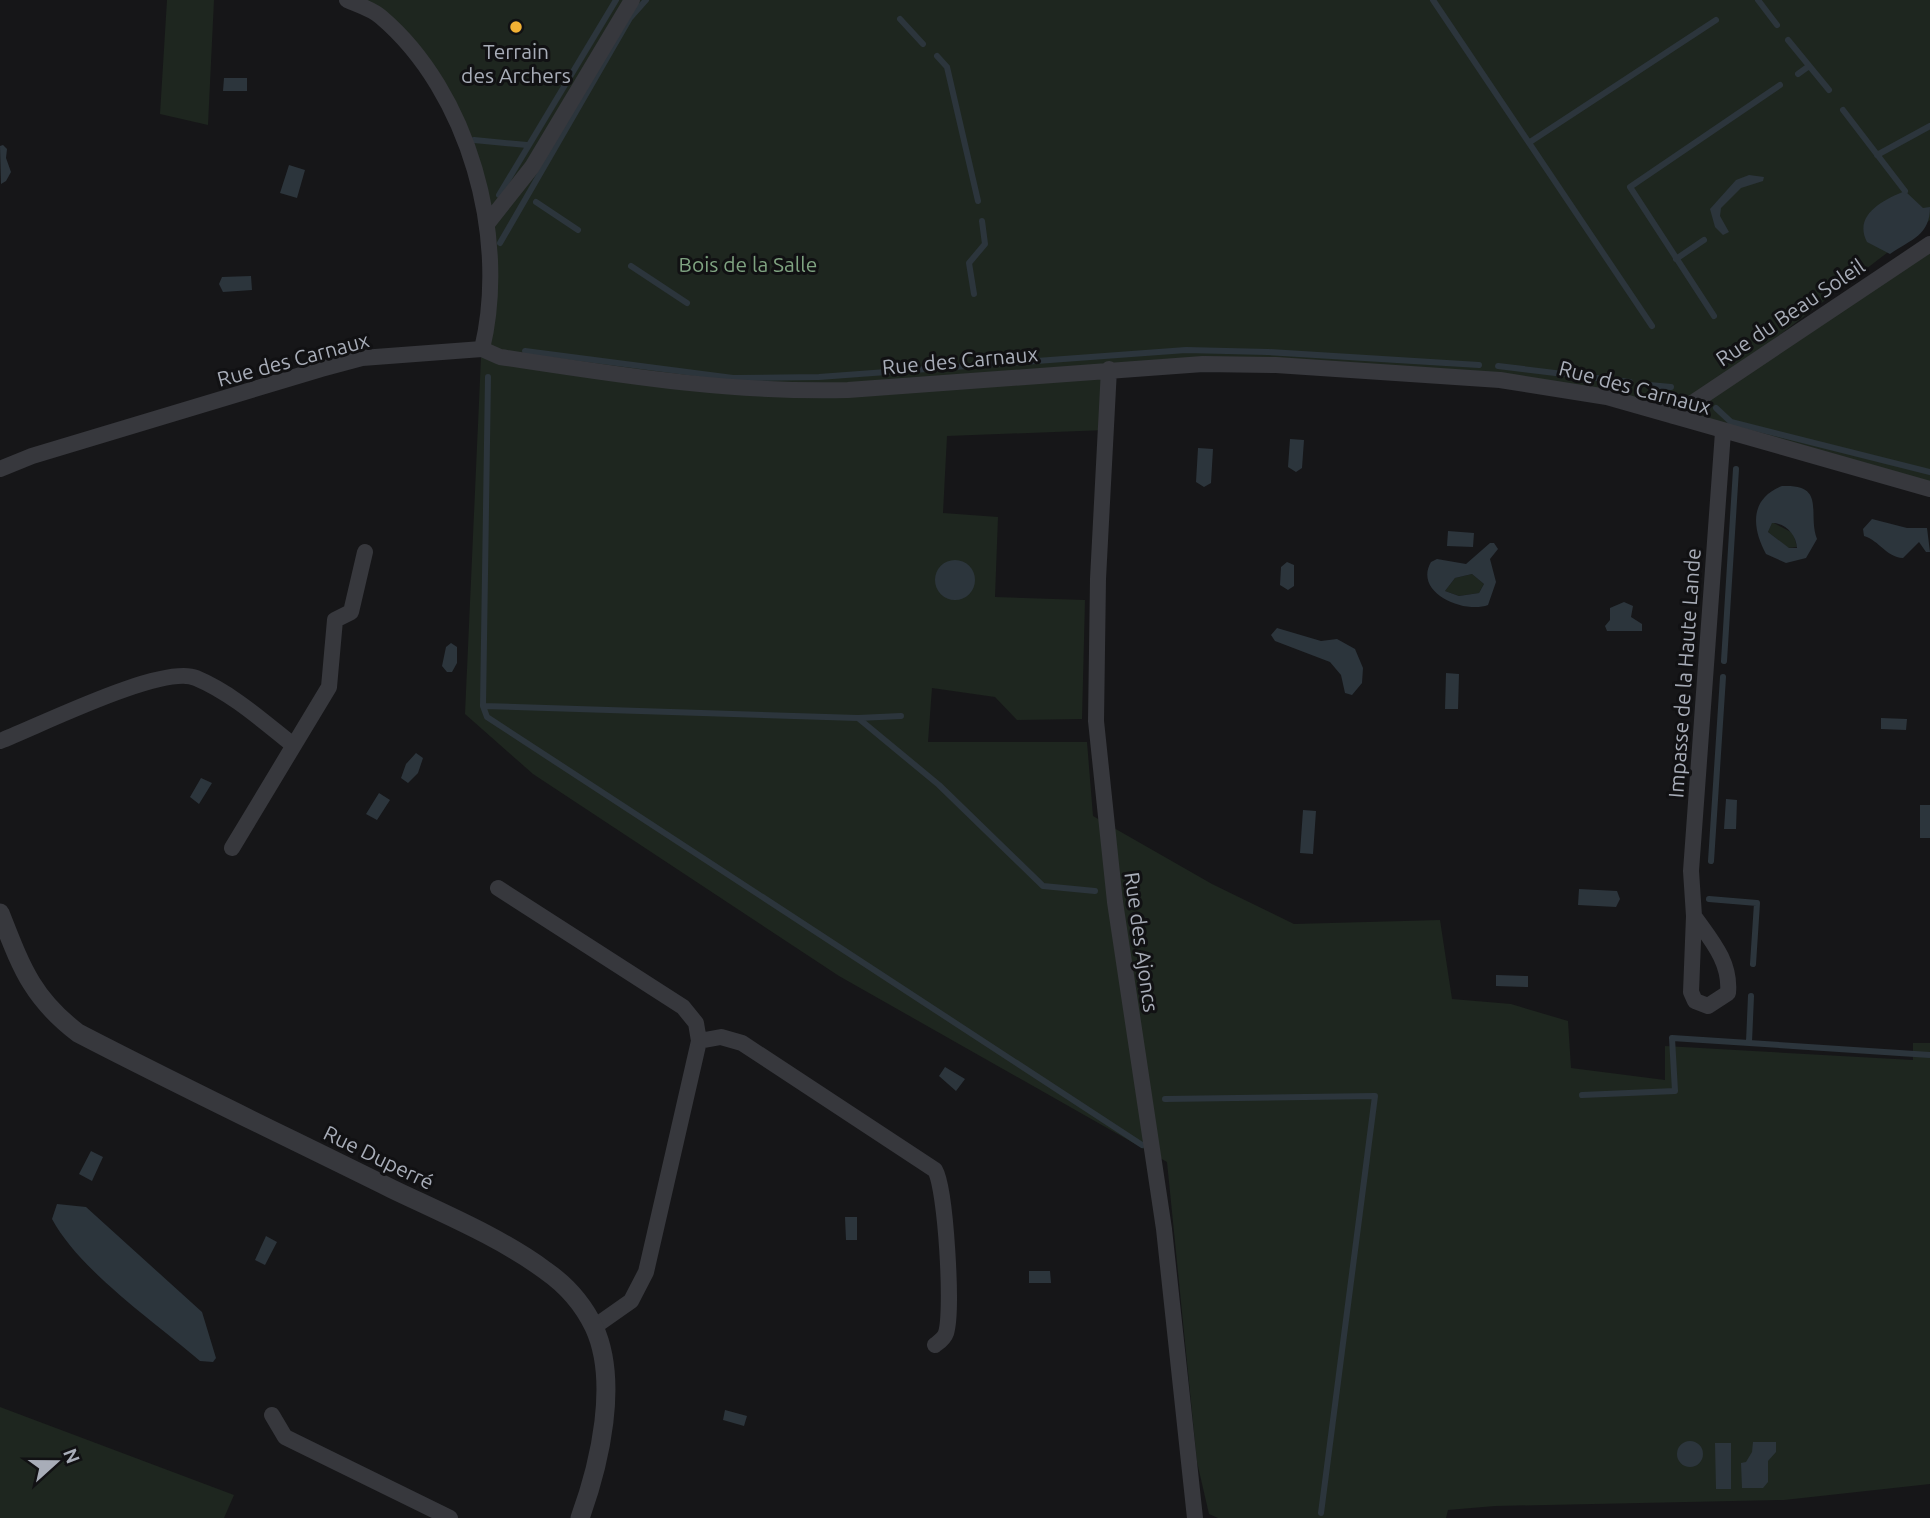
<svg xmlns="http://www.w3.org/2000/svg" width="1930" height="1518" viewBox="0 0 1930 1518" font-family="Ubuntu,sans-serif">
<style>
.green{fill:#1e261f}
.water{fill:#2c353c;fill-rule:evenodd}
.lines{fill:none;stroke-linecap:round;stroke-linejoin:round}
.stream{stroke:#2c353c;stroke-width:6}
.minor{stroke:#37383d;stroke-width:16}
.tertiary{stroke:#37383d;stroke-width:19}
.poi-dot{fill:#f2b134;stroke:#111113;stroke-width:2.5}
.labels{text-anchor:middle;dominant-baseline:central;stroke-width:6;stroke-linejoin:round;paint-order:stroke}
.poi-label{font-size:21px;fill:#a8adb8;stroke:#111113}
.park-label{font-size:21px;fill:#7fa381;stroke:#111113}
.street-label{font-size:21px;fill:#a8adb8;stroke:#111113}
</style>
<rect width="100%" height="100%" fill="#161618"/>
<path class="green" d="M167 0H214L208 125 160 114Z
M347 0H1930V220L1687 406 1930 246V489L1556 387 1414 374 1109 369 1106 430 947 436 943 513 998 517 995 597 1085 600 1082 719 1017 720 995 697 932 688 928 742H1087L1093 816 1212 884 1294 924 1440 920 1452 999 1511 1004 1568 1021 1571 1068 1665 1080V1046L1913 1060V1043H1930V1484L1784 1500 1495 1506 1448 1510 1446 1518H1218L1209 1514 1197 1462 1167 1162 839 976 533 774 465 714 487 224 481 189 417 53Z
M1772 522 1793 533 1797 547 1788 548 1768 532Z
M1472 574 1484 584 1479 593 1459 596 1445 591 1455 578Z
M0 1407 234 1495 224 1518H0Z"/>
<path class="water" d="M224 78H247V91H223Z
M3 145 7 149 6 158 11 172 6 181 1 184 0 146Z
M289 165 305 170 297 198 280 193Z
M1749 175 1764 177 1763 181 1741 188 1721 208 1720 216 1729 232 1723 235 1715 227 1710 209 1736 180Z
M1905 191 1923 208 1930 207C1930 235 1912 239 1890 254L1867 242C1853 215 1883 200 1905 191Z
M251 276 252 290 223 292 219 284 222 277Z
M1290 439 1304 440 1302 468 1296 472 1288 467Z
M1198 448 1213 449 1211 483 1204 487 1196 482Z
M1782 486C1827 484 1807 513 1817 539L1806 558 1786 563 1766 554C1752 528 1749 499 1782 486ZM1772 523C1785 523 1796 534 1797 548H1789L1768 532Z
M1872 519 1907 528H1927L1930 552H1926L1919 542 1903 558C1886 557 1880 541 1864 536L1863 529Z
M1448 531 1474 533 1473 547 1447 546Z
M1490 543H1494L1498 549 1490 559 1496 582 1488 605C1465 614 1413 593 1431 562L1437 559 1466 564ZM1472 574 1484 584 1479 593 1459 596 1445 591 1455 578Z
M935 580a20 20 0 1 1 40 0a20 20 0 1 1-40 0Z
M1287 562 1294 565V586L1288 590 1280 585 1281 567Z
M1624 602 1633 606 1631 617 1642 624V631H1607L1605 626 1610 620V608Z
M1277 628 1321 641 1337 639 1355 649 1363 668 1362 683 1352 695 1345 693 1341 675 1330 662 1275 641 1271 635Z
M451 643 457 647V663L452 672H447L442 666 446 647Z
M1446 673 1459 674 1458 709H1445Z
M1881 718 1907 719 1906 730 1881 729Z
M416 753 423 758 418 773 408 783 401 778 406 764Z
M201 778 212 783 199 804 190 797Z
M379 793 390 800 377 820 366 814Z
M1726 799 1737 800 1736 829H1724Z
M1920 805H1930V838H1920Z
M1303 810 1316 811 1313 854 1300 853Z
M1579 889 1617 891 1620 899 1616 907 1578 905Z
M1496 975 1528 976V987L1496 986Z
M945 1067 965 1079 956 1091 939 1076Z
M91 1151 103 1157 92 1181 79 1174Z
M57 1204 86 1207 202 1312 216 1358 213 1362 200 1361C155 1322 80 1271 52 1219Z
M845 1217H857V1240H846Z
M266 1236 277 1242 265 1265 255 1260Z
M1050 1271 1051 1283H1029V1271Z
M725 1410 747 1416 744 1426 723 1420Z
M1677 1454a13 13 0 1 1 26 0a13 13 0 1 1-26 0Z
M1753 1442H1776V1452L1768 1461V1482L1763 1488H1742L1741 1463 1746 1462 1752 1452Z
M1715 1443H1731V1489H1716Z"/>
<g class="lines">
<path class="stream" d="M1433 0 1652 326
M1758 0 1777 25
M900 19 923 44
M1788 40 1829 90
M937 56 947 67 978 201
M1798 74 1809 66
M1843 110 1905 191
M474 140 527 145
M1530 142 1716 20
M1877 155 1930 126
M499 195 616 0
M536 202 578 230
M500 243 630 18 646 0
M1676 259 1704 240
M631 266 687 303
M974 294 969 263 985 244 982 221
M1714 316 1630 187 1780 85
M525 351 733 378 819 377 1186 350 1268 352 1479 365
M1498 366 1630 382
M488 377 483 706 487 717 1142 1145
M1649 385 1671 387
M1716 408 1731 422 1930 472
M1724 661 1736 469
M483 706 858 718 939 785 1043 886 1095 891
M858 718 901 716
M1711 861 1723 677
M1709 899 1757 903 1753 964
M1749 1042 1751 996
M1582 1095 1675 1091 1672 1038 1930 1055
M1165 1099 1375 1096 1321 1513"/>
<path class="minor" d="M347 0C358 5 372 9 381 17 469 92 509 237 482 349
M487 224 532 167 632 0
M1109 369 1098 579 1096 721 1115 902 1164 1229 1195 1518
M1673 416 1930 244
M0 469 32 456 321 369 362 358 482 349 500 357C619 375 727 393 848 390L1203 364 1276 365 1500 380 1607 397 1930 489
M0 741C39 726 162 664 196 678 232 693 264 722 293 745
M232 848 329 687 335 620 351 612 365 552
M498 888 683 1007 696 1023 699 1041
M1694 916C1711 940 1731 962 1728 993L1708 1006 1695 1001 1691 992 1694 916 1691 871 1723 432
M594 1327 631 1301 646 1272 699 1041 721 1037 742 1043 935 1170C946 1189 953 1311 946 1333 944 1339 939 1342 935 1345
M272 1415 285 1437 450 1518"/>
<path class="tertiary" d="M0 913C21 966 31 997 78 1033 182 1087 287 1137 392 1189 442 1213 502 1238 546 1271 566 1285 583 1304 594 1327 619 1381 600 1463 580 1518"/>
</g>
<circle class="poi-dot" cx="516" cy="27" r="7"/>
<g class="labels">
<g class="poi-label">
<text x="516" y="51">Terrain<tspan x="516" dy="24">des Archers</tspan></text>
</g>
<g class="park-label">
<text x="748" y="264">Bois de la Salle</text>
</g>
<g class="street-label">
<text transform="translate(1790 312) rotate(-34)">Rue du Beau Soleil</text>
<text transform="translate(293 359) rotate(-15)">Rue des Carnaux</text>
<text transform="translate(960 360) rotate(-5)">Rue des Carnaux</text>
<text transform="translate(1635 387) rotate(15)">Rue des Carnaux</text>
<text transform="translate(1684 673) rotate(-86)">Impasse de la Haute Lande</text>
<text transform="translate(1142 942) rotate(82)">Rue des Ajoncs</text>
<text transform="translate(379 1157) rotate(26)">Rue Duperré</text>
</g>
</g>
<g transform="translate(56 1462) rotate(69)" stroke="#111113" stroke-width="5" paint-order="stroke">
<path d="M0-5L12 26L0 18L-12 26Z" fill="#a8adb8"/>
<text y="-10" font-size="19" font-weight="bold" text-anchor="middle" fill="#a8adb8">N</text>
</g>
</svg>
